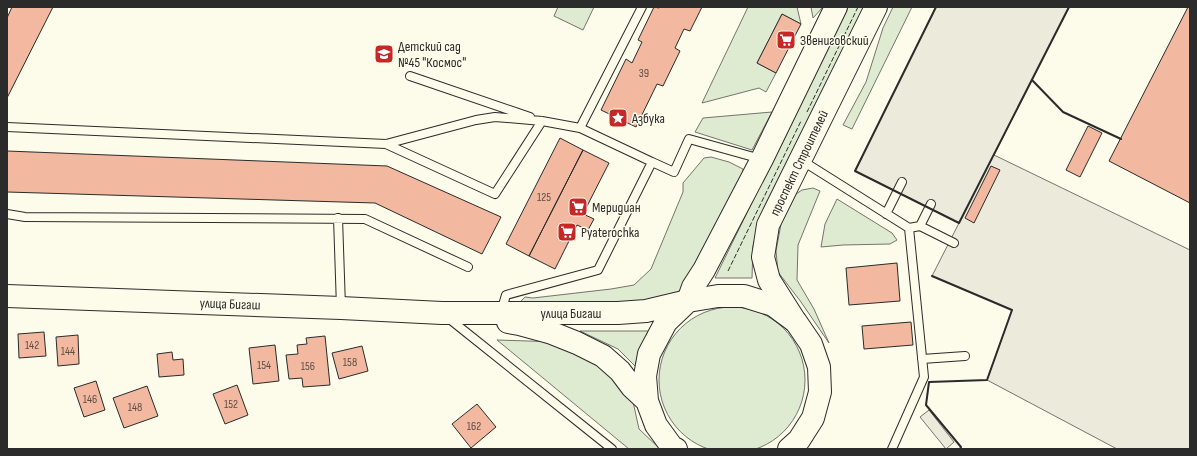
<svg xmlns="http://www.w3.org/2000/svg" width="1197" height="456" viewBox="0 0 1197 456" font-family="'Sofia Sans Condensed',sans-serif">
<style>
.green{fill:#deebd1;stroke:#74746e}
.parking{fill:#eceadb;stroke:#74746e}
.building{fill:#f2b8a0;stroke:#2b2b2b}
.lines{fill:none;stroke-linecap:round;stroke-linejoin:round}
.lane-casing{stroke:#2b2b2b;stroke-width:10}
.secondary-casing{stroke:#2b2b2b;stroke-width:24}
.primary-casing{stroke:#2b2b2b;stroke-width:24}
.lane{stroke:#fdfbea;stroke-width:8}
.secondary{stroke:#fdfbea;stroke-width:22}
.primary{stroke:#fdfbea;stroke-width:22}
.fence{stroke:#2b2b2b;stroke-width:1;stroke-dasharray:5 2;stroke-linecap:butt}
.wall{stroke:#2b2b2b;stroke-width:2}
.labels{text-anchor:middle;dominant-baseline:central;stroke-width:3;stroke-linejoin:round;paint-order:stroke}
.number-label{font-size:12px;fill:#5d4e48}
.poi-label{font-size:14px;fill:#2b2b2b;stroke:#fdfbea;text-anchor:start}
.street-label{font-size:14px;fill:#2b2b2b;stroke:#fdfbea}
</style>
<rect width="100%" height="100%" fill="#fdfbea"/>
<path class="green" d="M558 7H594L583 30 554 16Z
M748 7H797L801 24 782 14 757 63 776 73 766 92 759 88 702 103Z
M811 7H823L813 18Z
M848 7H864L760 221 753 246 752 278H715Z
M893 7H912L852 129 843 125 866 82 883 28Z
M772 112 752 150 695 132 703 118Z
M711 157 729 162 743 169V178L688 282 676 296 644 305 520 302 525 297 533 298 611 289 634 285 651 269 683 192V183L704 158Z
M813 188 820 191 798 245 797 280 814 309 829 343 801 302 778 272 776 251 781 224 796 194 802 190Z
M837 199 892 233 897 240 890 244 843 245 821 247 825 224Z
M659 380a73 73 0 1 1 146 0a73 73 0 1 1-146 0Z
M580 331H650L640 348 635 366 618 349Z
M497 340 559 342 589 356 632 397 639 429 660 449H629Z"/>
<path class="parking" d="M936 7H1069L994 155 1190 250V449H1117L987 380 1012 310 932 276 959 223 855 171Z
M929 410 954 442 946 449 920 417Z"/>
<path class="building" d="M12 7H53L7 98V18Z
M654 7 659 8 660 7H702L690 31 684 29 675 48 680 51 663 86 657 84 636 127 601 110 626 59 632 63 642 42 638 40Z
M1188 7H1190V203L1109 161Z
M782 14 801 24 776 73 757 63Z
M1088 126 1102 133 1080 177 1066 170Z
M560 138 583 150 529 256 506 244Z
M583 150 609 163 583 214 594 219 588 230 577 225 555 269 529 256Z
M7 151 387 166 501 217 482 254 375 203 7 192Z
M991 166 1000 170 974 223 965 218Z
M897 263 900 301 849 305 846 268Z
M911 322 913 345 864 349 862 326Z
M44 332 46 356 19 358 18 334Z
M78 335 79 364 58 366 56 337Z
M325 336 330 385 303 387 302 378 289 379 286 355 298 354 297 345 307 344 306 338Z
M275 345 279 381 253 384 249 348Z
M362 346 368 371 339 379 332 353Z
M172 352 173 360 183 359 184 375 159 377 157 354Z
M96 381 105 410 84 417 74 388Z
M237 385 248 415 225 424 213 394Z
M147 386 158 416 124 428 113 398Z
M477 404 496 427 471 448 452 424Z"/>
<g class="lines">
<g class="lane-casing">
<path id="lane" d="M410 76 530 117
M7 127 386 144 476 120 495 117 542 121 580 128 652 162
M580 128 642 7
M386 144 495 194 542 121
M801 160 909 228 920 226 954 243
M7 214 25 217 365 219 468 267
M886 214 902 182
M338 218 341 307
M920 226 931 204
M501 312 506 295 598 270 652 162 674 172 689 139 761 159
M447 317 612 449
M922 359 965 356
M892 449 924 377 909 228"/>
</g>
<g class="secondary-casing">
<path id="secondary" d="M688 301 693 287 704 270 762 159 836 7
M795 321 769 280 763 257 768 225 876 7"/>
</g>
<g class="primary-casing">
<path id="primary" d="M7 296 341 308 442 313H618L646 311 688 301
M508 322 519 324 552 333 577 343 603 356 620 371 632 387 647 401
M676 449 672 447 656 425 647 401 645 376 649 354 666 322 688 301 718 296H744L773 305 796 322 811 344 819 367 820 392 813 418 799 440 789 449"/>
</g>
<use href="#lane" class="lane"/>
<use href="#secondary" class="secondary"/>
<use href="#primary" class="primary"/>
<path class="fence" d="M807 112 858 7
M728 271 801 121"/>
<path class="wall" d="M936 7 855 171 959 223 1069 7
M1032 80 1063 112 1121 139
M932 276 1012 310 987 380 929 382 926 405 961 447 960 449"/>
</g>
<defs>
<g id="supermarket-square" transform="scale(1)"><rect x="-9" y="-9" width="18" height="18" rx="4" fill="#c62828" stroke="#fdfbea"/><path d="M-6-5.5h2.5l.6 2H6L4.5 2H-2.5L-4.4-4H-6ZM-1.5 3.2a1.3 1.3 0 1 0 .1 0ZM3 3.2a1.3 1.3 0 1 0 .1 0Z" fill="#fff"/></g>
<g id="school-square" transform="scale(1)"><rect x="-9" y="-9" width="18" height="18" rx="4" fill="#c62828" stroke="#fdfbea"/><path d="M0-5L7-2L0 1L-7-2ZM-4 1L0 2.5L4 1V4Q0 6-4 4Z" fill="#fff"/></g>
<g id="sight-square" transform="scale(1)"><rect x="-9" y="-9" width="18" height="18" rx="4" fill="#c62828" stroke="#fdfbea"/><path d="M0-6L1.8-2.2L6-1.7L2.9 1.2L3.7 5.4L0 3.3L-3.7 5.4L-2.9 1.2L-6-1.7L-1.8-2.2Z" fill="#fff"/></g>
</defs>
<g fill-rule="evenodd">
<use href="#supermarket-square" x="786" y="40"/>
<use href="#school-square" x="384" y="54"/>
<use href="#sight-square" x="618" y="118"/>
<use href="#supermarket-square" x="578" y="207"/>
<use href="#supermarket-square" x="567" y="232"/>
</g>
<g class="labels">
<g class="number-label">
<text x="644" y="73">39</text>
<text x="544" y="197">125</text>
<text x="32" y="345">142</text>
<text x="68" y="351">144</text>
<text x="350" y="362">158</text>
<text x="264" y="365">154</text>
<text x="308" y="366">156</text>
<text x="90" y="399">146</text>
<text x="231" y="404">152</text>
<text x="135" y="407">148</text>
<text x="474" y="426">162</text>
</g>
<g class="poi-label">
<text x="800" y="40">Звениговский</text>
<text x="398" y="46">Детский сад<tspan x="398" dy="16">№45 "Космос"</tspan></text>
<text x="632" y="118">Азбука</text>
<text x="592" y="207">Меридиан</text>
<text x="581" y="232">Pyaterochka</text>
</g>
<g class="street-label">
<text transform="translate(799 163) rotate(-64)">проспект Строителей</text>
<text transform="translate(230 304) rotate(2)">улица Бигаш</text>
<text x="571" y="313">улица Бигаш</text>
</g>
</g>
<rect width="1197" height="456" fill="none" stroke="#2b2b2b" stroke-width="16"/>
</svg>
